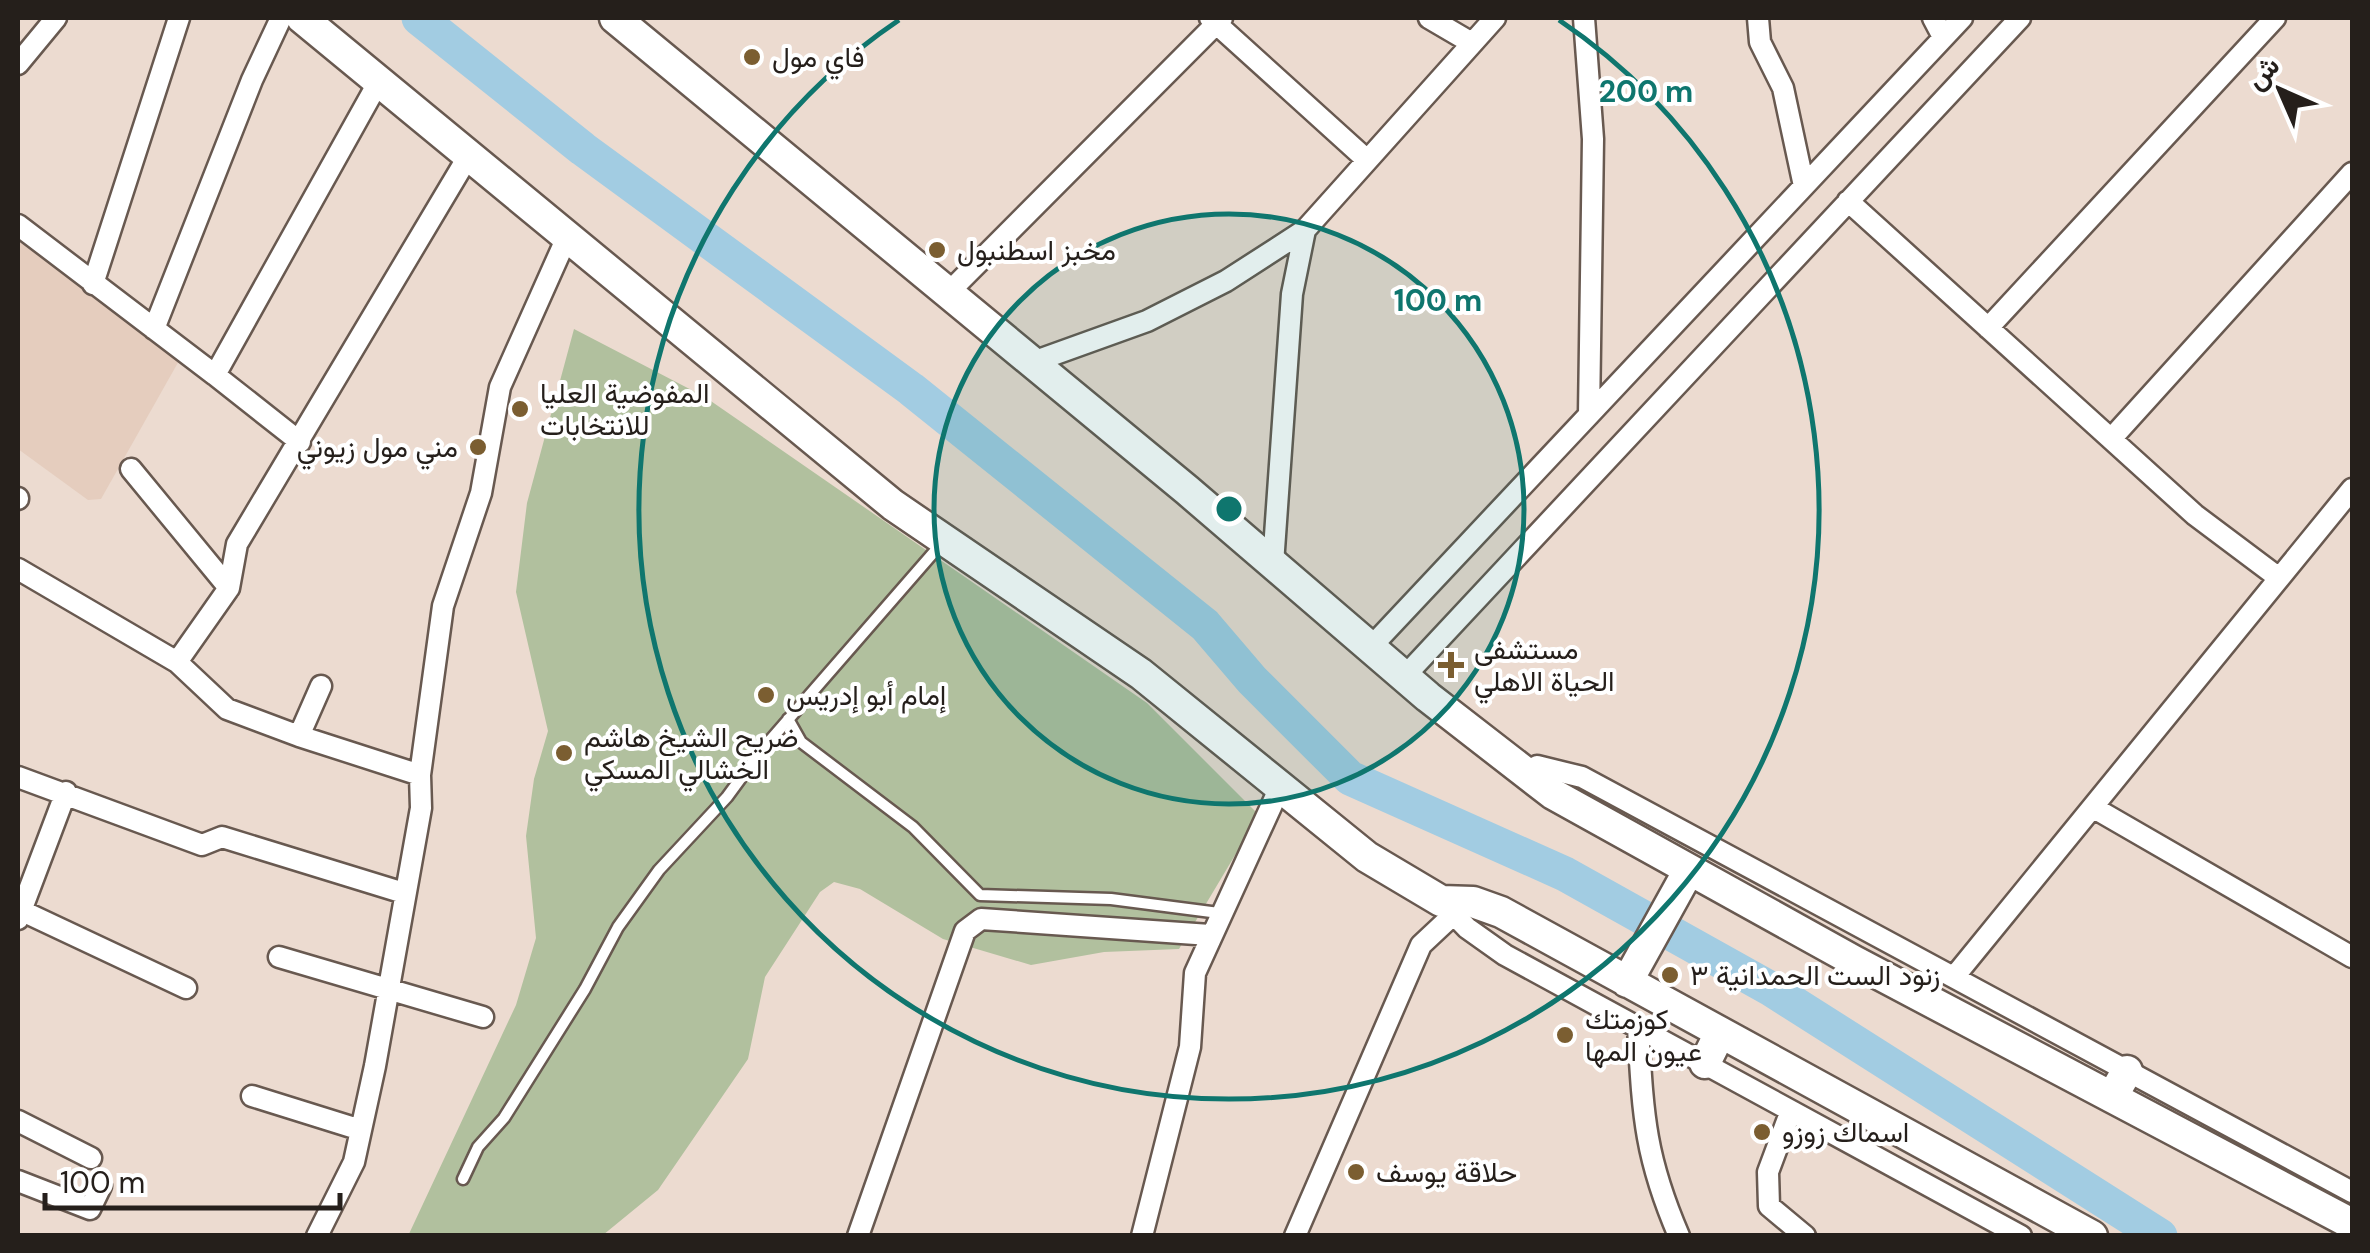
<svg xmlns="http://www.w3.org/2000/svg" width="2370" height="1253" viewBox="0 0 2370 1253" font-family="'DM Sans',Vazirmatn,sans-serif">
<style>
.built{fill:#e5cdbe}
.green{fill:#b1c09e}
.lines{fill:none;stroke-linecap:round;stroke-linejoin:round}
.river{stroke:#a2cce2;stroke-width:35}
.lane-casing{stroke:#685950;stroke-width:15}
.street-casing{stroke:#685950;stroke-width:25}
.secondary-casing{stroke:#685950;stroke-width:35}
.lane{stroke:#fff;stroke-width:10}
.street{stroke:#fff;stroke-width:20}
.secondary{stroke:#fff;stroke-width:30}
.ring{fill:none;stroke:#0f766e;stroke-width:5}
.poi-dot{fill:#7b5e31;stroke:#fff;stroke-width:4}
.labels{text-anchor:middle;dominant-baseline:central;stroke-width:8;stroke-linejoin:round;paint-order:stroke}
.poi-label{font-size:28px;fill:#251f1b;stroke:#fff;text-anchor:start}
.centre{fill:#0f766e;stroke:#fff;stroke-width:5}
.ring-label{font-size:30px;text-anchor:middle;font-weight:bold;fill:#0f766e;stroke:#fff;stroke-width:8;stroke-linejoin:round;paint-order:stroke}
</style>
<rect width="100%" height="100%" fill="#ecdbd0"/>
<path class="built" d="M18 237 180 359 101 499 88 500 18 449Z"/>
<path class="green" d="M574 329 705 397 1147 703 1259 815 1179 949 1104 952 1031 965 943 939 860 889 834 882 820 892 765 977 748 1059 658 1190 603 1235 408 1236 516 1005 536 938 526 836 534 779 548 731 516 592 527 503Z"/>
<g class="lines">
<path class="river" d="M419 18 583 149 911 389 1205 625 1252 680 1350 778 1565 874 1771 989 2160 1236"/>
<g class="lane-casing">
<path id="lane" d="M788 719 801 742 913 827 980 895 1111 899 1219 913
M463 1179 478 1147 504 1118 585 989 618 927 659 870 727 797 760 752 941 544"/>
</g>
<g class="street-casing">
<path id="street" d="M1210 18 1367 160
M1429 18 1470 42
M1584 18 1593 139 1589 415
M1758 18 1760 42 1783 88 1804 186
M1933 18 1943 37
M18 64 56 18
M1848 201 2195 515 2279 578
M18 225 215 375 379 81
M93 284 179 18
M949 292 1222 18
M1988 328 2275 18
M154 329 252 80 281 18
M1033 362 1147 321 1226 281 1305 230 1495 18
M215 375 300 442
M2111 439 2352 173
M131 469 229 588
M18 498V499
M1273 564 1292 294 1305 230
M18 569 177 662 227 709 299 736 321 686
M1370 648 1962 18
M177 662 229 588 237 544 469 155
M1404 677 2020 18
M299 736 420 775
M1525 774 1537 766 1582 777 2352 1192
M18 777 202 845 222 837 404 893
M2094 808 2352 957
M1441 901 1467 928 1505 955 2021 1236
M18 909 186 988
M18 919 66 792
M279 957 483 1017
M1954 977 2352 489
M1638 1027C1643 1113 1644 1155 1679 1236
M252 1096 361 1130
M1790 1113 1768 1172 1769 1206 1805 1236
M18 1121 91 1158
M18 1181 90 1209 101 1186
M317 1236 354 1162 375 1066 421 808 420 775 443 606 481 493 500 387 567 237
M858 1236 965 931 981 919 1210 935
M1142 1236 1190 1047 1195 973 1280 787
M1295 1236 1421 945 1453 915"/>
</g>
<g class="secondary-casing">
<path id="secondary" d="M302 18 893 505 1141 674 1367 857 1441 901 1473 902 1501 912 2092 1236
M615 18 1187 490 1428 697 1553 794 1854 961 2352 1224
M1627 982 1689 870
M1705 1063 1720 1033
M2112 1097 2127 1071"/>
</g>
<use href="#lane" class="lane"/>
<use href="#street" class="street"/>
<use href="#secondary" class="secondary"/>
</g>
<circle cx="1229" cy="509" r="295" fill="#0f766e" fill-opacity=".12"/>
<g class="ring">
<circle cx="1229" cy="509" r="295"/>
<path d="M1559 20A590 590 0 1 1 899 20"/>
</g>
<g class="poi-dot">
<circle cx="752" cy="57" r="10"/>
<circle cx="937" cy="250" r="10"/>
<circle cx="520" cy="409" r="10"/>
<circle cx="478" cy="447" r="10"/>
<path d="M1446 650h10v10h10v10h-10v10h-10v-10h-10v-10h10z"/>
<circle cx="766" cy="695" r="10"/>
<circle cx="564" cy="753" r="10"/>
<circle cx="1670" cy="975" r="10"/>
<circle cx="1565" cy="1035" r="10"/>
<circle cx="1762" cy="1132" r="10"/>
<circle cx="1356" cy="1172" r="10"/>
</g>
<g class="labels">
<g class="poi-label">
<text x="772" y="57">فاي مول</text>
<text x="957" y="250">مخبز اسطنبول</text>
<text x="540" y="393">المفوضية العليا<tspan x="540" dy="32">للانتخابات</tspan></text>
<text x="458" y="447" text-anchor="end">مني مول زيوني</text>
<text x="1474" y="649">مستشفى<tspan x="1474" dy="32">الحياة الاهلي</tspan></text>
<text x="786" y="695">إمام أبو إدريس</text>
<text x="584" y="737">ضريح الشيخ هاشم<tspan x="584" dy="32">الخشالي المسكي</tspan></text>
<text x="1690" y="975">زنود الست الحمدانية ٣</text>
<text x="1585" y="1019">كوزمتك<tspan x="1585" dy="32">عيون المها</tspan></text>
<text x="1782" y="1132">اسماك زوزو</text>
<text x="1376" y="1172">حلاقة يوسف</text>
</g>
</g>
<circle cx="1229" cy="509" r="15" class="centre"/>
<g class="ring-label">
<text x="1646" y="102">200 m</text>
<text x="1438" y="311">100 m</text>
</g>
<rect width="2370" height="1253" fill="none" stroke="#251f1b" stroke-width="40"/>
<g transform="translate(2280 90) rotate(315)" stroke="#ffffff" stroke-width="8" paint-order="stroke">
<path d="M0-8L18 38L0 25L-18 38Z" fill="#251f1b"/>
<text y="-15" font-size="28" font-weight="bold" text-anchor="middle" fill="#251f1b">ش</text>
</g>
<path d="M45 1193v15h295v-15" fill="none" stroke="#251f1b" stroke-width="5"/>
<text x="60" y="1193" font-size="30" fill="#251f1b" stroke="#ffffff" stroke-width="8" paint-order="stroke">100 m</text>
</svg>
